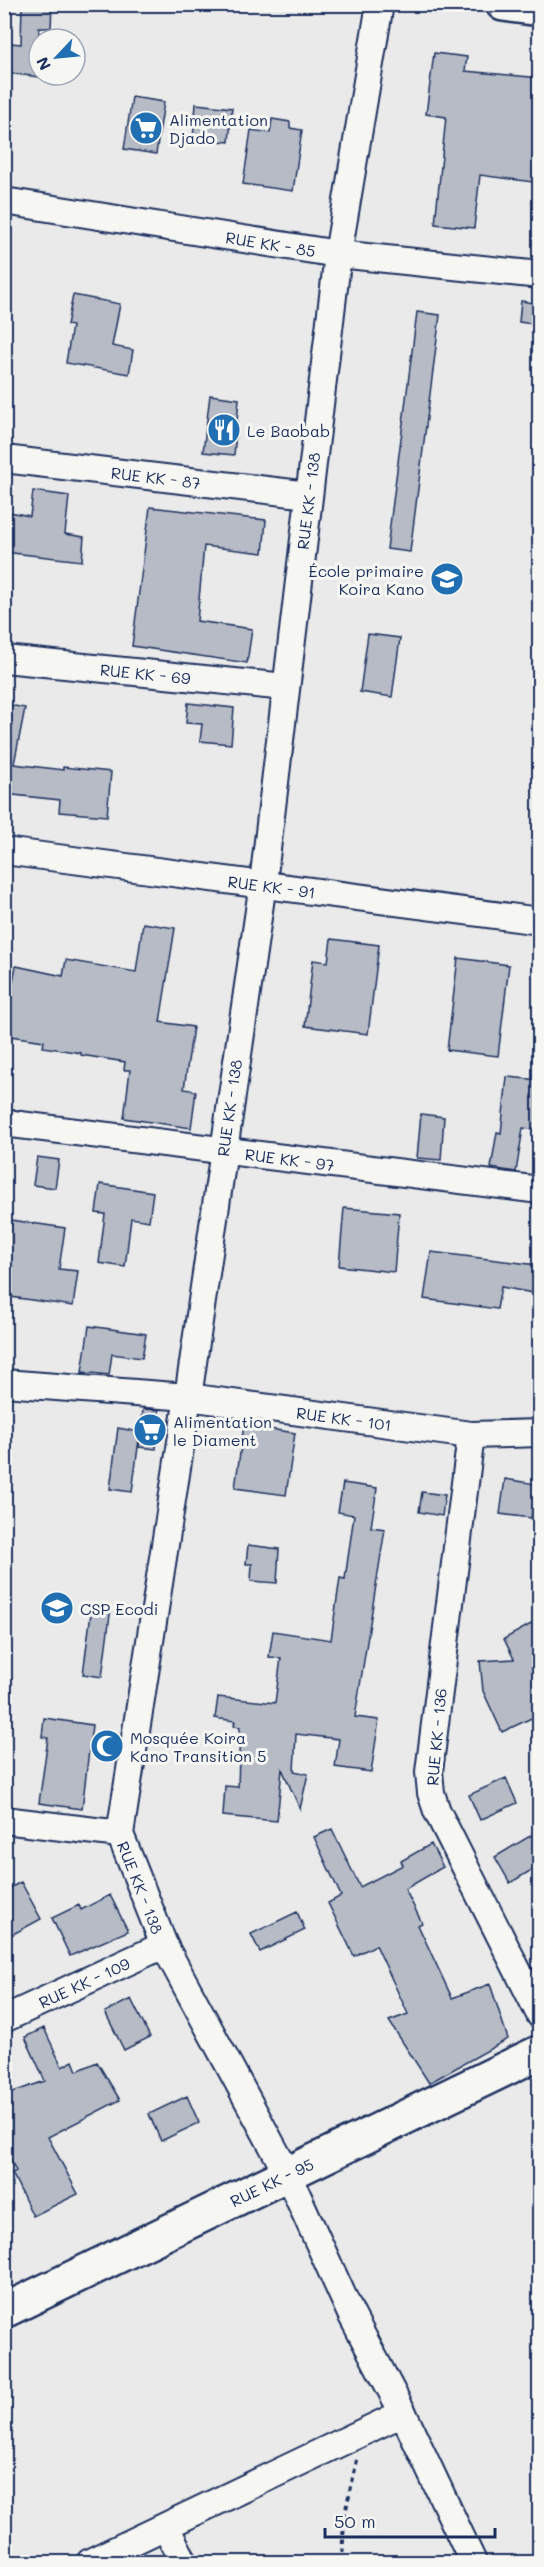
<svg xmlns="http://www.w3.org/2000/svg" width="544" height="2567" viewBox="0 0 544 2567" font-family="Mali,sans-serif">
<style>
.building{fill:#b6bbc6;stroke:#1b2f5e;stroke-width:1.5}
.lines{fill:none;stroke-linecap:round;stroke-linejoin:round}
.street-casing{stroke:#1b2f5e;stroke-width:30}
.secondary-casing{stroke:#1b2f5e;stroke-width:38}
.primary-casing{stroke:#1b2f5e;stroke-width:38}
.path{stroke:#1b2f5e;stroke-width:4;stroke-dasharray:4.5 4.5;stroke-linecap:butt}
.street{stroke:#f6f6f2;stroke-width:26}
.secondary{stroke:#f6f6f2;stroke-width:33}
.primary{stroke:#f6f6f2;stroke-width:33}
.labels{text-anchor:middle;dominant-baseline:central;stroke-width:6;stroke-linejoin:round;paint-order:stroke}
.poi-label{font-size:16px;fill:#1b2f5e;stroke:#f6f6f2;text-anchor:start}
.street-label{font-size:16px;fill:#1b2f5e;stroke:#f6f6f2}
</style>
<rect width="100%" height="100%" fill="#e9eae9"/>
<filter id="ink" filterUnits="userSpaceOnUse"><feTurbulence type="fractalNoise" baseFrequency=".0167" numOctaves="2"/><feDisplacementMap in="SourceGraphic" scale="12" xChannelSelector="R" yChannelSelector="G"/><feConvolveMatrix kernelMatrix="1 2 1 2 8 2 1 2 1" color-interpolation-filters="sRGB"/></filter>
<g filter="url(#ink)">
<path class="building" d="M22 4H52L51 28H39V77L7 73 11 43 21 44Z
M434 53 467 57 465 71 540 78V183L480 175 474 228 435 224 446 117 426 114Z
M132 97 164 102 156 154 124 149Z
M196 104 232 108 229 142 193 139Z
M272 119 290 122V128L302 130 293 191 243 184 251 130 270 133Z
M73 295 120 304 112 346 133 350 129 374 66 363 72 326 67 325Z
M521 301 540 304V325L519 322Z
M417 312 440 315 410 552 387 549Z
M210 395 239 399 234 455 203 452Z
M33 491 69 496 65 534 84 537 82 561 4 552V511L30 516Z
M150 507 266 520 263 553 204 546 197 621 252 629 247 663 132 646Z
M368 634 400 638 392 697 360 692Z
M188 703 234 708 231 744 200 741 202 724 186 723Z
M4 704 25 708 14 764 63 770V767L111 772 107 816 59 812 60 800 4 794Z
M143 923 175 928 160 1022 193 1027 184 1089 196 1091 191 1128 124 1118 130 1070H124L125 1062 81 1055V1053L43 1047 44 1041 4 1035V1001H9L16 966 63 976 66 960 136 972Z
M331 939 379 945 368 1034 305 1026 313 960 328 962Z
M458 958 509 965 498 1056 447 1050Z
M507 1077 540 1080V1130L523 1128 516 1172 491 1168 497 1132 501 1133Z
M421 1114 444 1117 441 1160 417 1158Z
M37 1157 59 1160 55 1188 33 1185Z
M100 1184 153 1192 149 1221 131 1218 125 1267 99 1263 105 1214 96 1213Z
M344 1208 399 1213 394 1272 339 1266Z
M4 1219 65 1228 59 1269 78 1271 73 1306 4 1296Z
M431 1252 537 1265 533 1293 501 1287 497 1309 424 1299Z
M89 1326 146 1334 142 1358 112 1354 109 1375 82 1372Z
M143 1409 159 1410 156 1449 139 1447Z
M244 1425 295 1433 286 1495 235 1488Z
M118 1428 140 1432 132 1492 110 1489Z
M505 1479 536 1484 531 1518 500 1514Z
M343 1483 377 1488 371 1527 385 1529 355 1717 379 1720 371 1772 335 1767 339 1739 296 1734 294 1771 308 1774 300 1809 282 1769 277 1821 223 1816 225 1786 238 1787 240 1727 234 1726 235 1721 215 1718 218 1697 275 1703 281 1658 269 1657 273 1631 331 1640 340 1578 345 1579 354 1515 338 1512Z
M422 1492 445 1495 442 1516 419 1512Z
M248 1545 279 1549 277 1583 251 1581 252 1564H246Z
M92 1605 111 1607 102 1677 83 1674Z
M540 1619V1714L502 1732 483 1691 480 1661 514 1659 504 1639Z
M44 1718 92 1725 82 1809 39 1803 48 1738 42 1737Z
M506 1778 517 1803 480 1820 469 1795Z
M332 1829 360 1887 403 1865 401 1861 431 1844 443 1867 405 1889 422 1923 418 1925 452 1998 490 1984 508 2039 429 2083 389 2021 408 2014 376 1945 354 1956 328 1903 341 1896 314 1837Z
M540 1830V1865L510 1883 495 1857Z
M21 1882 41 1919 4 1939V1891Z
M110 1895 128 1931 70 1956 52 1918 79 1905 81 1910Z
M297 1912 305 1930 260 1952 251 1934Z
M131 1999 150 2037 124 2050 105 2012Z
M44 2028 62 2067 73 2061 77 2071 97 2062 120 2100 48 2137 78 2194 33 2216 12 2173 16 2171 4 2146V2095L45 2081 25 2037Z
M187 2096 199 2123 161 2141 149 2114Z"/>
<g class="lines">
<g class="street-casing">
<g id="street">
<path id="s1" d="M380 4 338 254 263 883 188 1397 120 1834 164 1945 288 2175 351 2314 403 2413 473 2562"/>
<path id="s2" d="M4 201 338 254 540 275"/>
<path id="s3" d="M4 459 309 495"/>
<path id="s4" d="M4 659 286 687"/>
<path id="s5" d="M4 851 540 921"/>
<path id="s6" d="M4 1123 540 1190"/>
<path id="s7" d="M4 1383 188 1397 471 1435 540 1433"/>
<path d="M471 1435 429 1772 431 1793 437 1811 540 2015"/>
<path d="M4 1820 120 1834"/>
<path id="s8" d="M4 2019 164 1945"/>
<path d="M166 2527 184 2562"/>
<path d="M90 2562 403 2413"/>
</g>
</g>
<g class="secondary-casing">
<g id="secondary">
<path id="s9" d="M4 2311 540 2052"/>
</g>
</g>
<g class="primary-casing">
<path id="primary" d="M503 4 540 9"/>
</g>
<path class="path" d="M342 2562 344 2518 357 2460"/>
<use href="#street" class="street"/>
<use href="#secondary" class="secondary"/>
<use href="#primary" class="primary"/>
</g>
</g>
<defs>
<g id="supermarket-disc" transform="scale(1.725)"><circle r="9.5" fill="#1f6fb2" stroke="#f6f6f2"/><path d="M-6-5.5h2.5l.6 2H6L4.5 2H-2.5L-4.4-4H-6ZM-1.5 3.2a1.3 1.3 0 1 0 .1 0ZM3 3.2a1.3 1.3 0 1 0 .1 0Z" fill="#fff"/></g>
<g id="restaurant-disc" transform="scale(1.725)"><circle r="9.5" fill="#1f6fb2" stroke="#f6f6f2"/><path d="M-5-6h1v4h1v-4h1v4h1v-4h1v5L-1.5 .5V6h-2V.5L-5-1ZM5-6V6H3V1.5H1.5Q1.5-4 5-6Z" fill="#fff"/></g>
<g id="school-disc" transform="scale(1.725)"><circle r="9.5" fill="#1f6fb2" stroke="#f6f6f2"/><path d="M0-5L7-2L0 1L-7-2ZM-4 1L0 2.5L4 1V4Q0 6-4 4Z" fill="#fff"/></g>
<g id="mosque-disc" transform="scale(1.725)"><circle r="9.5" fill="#1f6fb2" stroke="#f6f6f2"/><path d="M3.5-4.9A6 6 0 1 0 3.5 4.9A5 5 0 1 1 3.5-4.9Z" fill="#fff"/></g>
</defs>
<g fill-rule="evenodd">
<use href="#supermarket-disc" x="146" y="128"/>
<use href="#restaurant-disc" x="224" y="430"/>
<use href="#school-disc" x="447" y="579"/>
<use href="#supermarket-disc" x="150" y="1430"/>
<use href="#school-disc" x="57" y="1608"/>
<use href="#mosque-disc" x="107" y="1746"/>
</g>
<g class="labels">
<g class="poi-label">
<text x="169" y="119">Alimentation<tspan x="169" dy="18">Djado</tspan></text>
<text x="247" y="430">Le Baobab</text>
<text x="424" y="570" text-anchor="end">École primaire<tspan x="424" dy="18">Koira Kano</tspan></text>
<text x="173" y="1421">Alimentation<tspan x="173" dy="18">le Diament</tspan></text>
<text x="80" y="1608">CSP Ecodi</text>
<text x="130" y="1737">Mosquée Koira<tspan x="130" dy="18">Kano Transition 5</tspan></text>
</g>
<g class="street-label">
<text stroke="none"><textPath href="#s2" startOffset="270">RUE KK - 85</textPath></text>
<text stroke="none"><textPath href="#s3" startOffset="153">RUE KK - 87</textPath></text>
<text transform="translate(308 501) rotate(-83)">RUE KK - 138</text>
<text stroke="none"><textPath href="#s4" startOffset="142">RUE KK - 69</textPath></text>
<text stroke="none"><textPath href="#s5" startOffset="270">RUE KK - 91</textPath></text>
<text transform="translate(229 1108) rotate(-82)">RUE KK - 138</text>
<text stroke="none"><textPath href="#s6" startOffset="288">RUE KK - 97</textPath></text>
<text stroke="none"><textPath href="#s7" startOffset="342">RUE KK - 101</textPath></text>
<text transform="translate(436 1737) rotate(-85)">RUE KK - 136</text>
<text stroke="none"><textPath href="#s1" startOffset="1906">RUE KK - 138</textPath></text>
<text stroke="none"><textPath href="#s8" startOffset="88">RUE KK - 109</textPath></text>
<text stroke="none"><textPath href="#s9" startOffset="297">RUE KK - 95</textPath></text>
</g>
</g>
<rect width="544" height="2567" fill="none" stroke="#f6f6f2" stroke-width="24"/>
<rect x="12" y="12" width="520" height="2543" fill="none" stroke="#1b2f5e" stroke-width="2" filter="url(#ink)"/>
<g transform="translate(57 57) rotate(244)"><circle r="28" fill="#f6f6f2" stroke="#9ea6b7" stroke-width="1.5"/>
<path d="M0-4.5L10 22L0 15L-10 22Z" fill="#1f6fb2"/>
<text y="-9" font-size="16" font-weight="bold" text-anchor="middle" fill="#1b2f5e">N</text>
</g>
<path d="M325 2528v9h170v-9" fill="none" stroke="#1b2f5e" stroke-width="3"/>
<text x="334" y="2528" font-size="18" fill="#1b2f5e" stroke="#f6f6f2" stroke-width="4.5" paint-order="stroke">50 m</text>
</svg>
